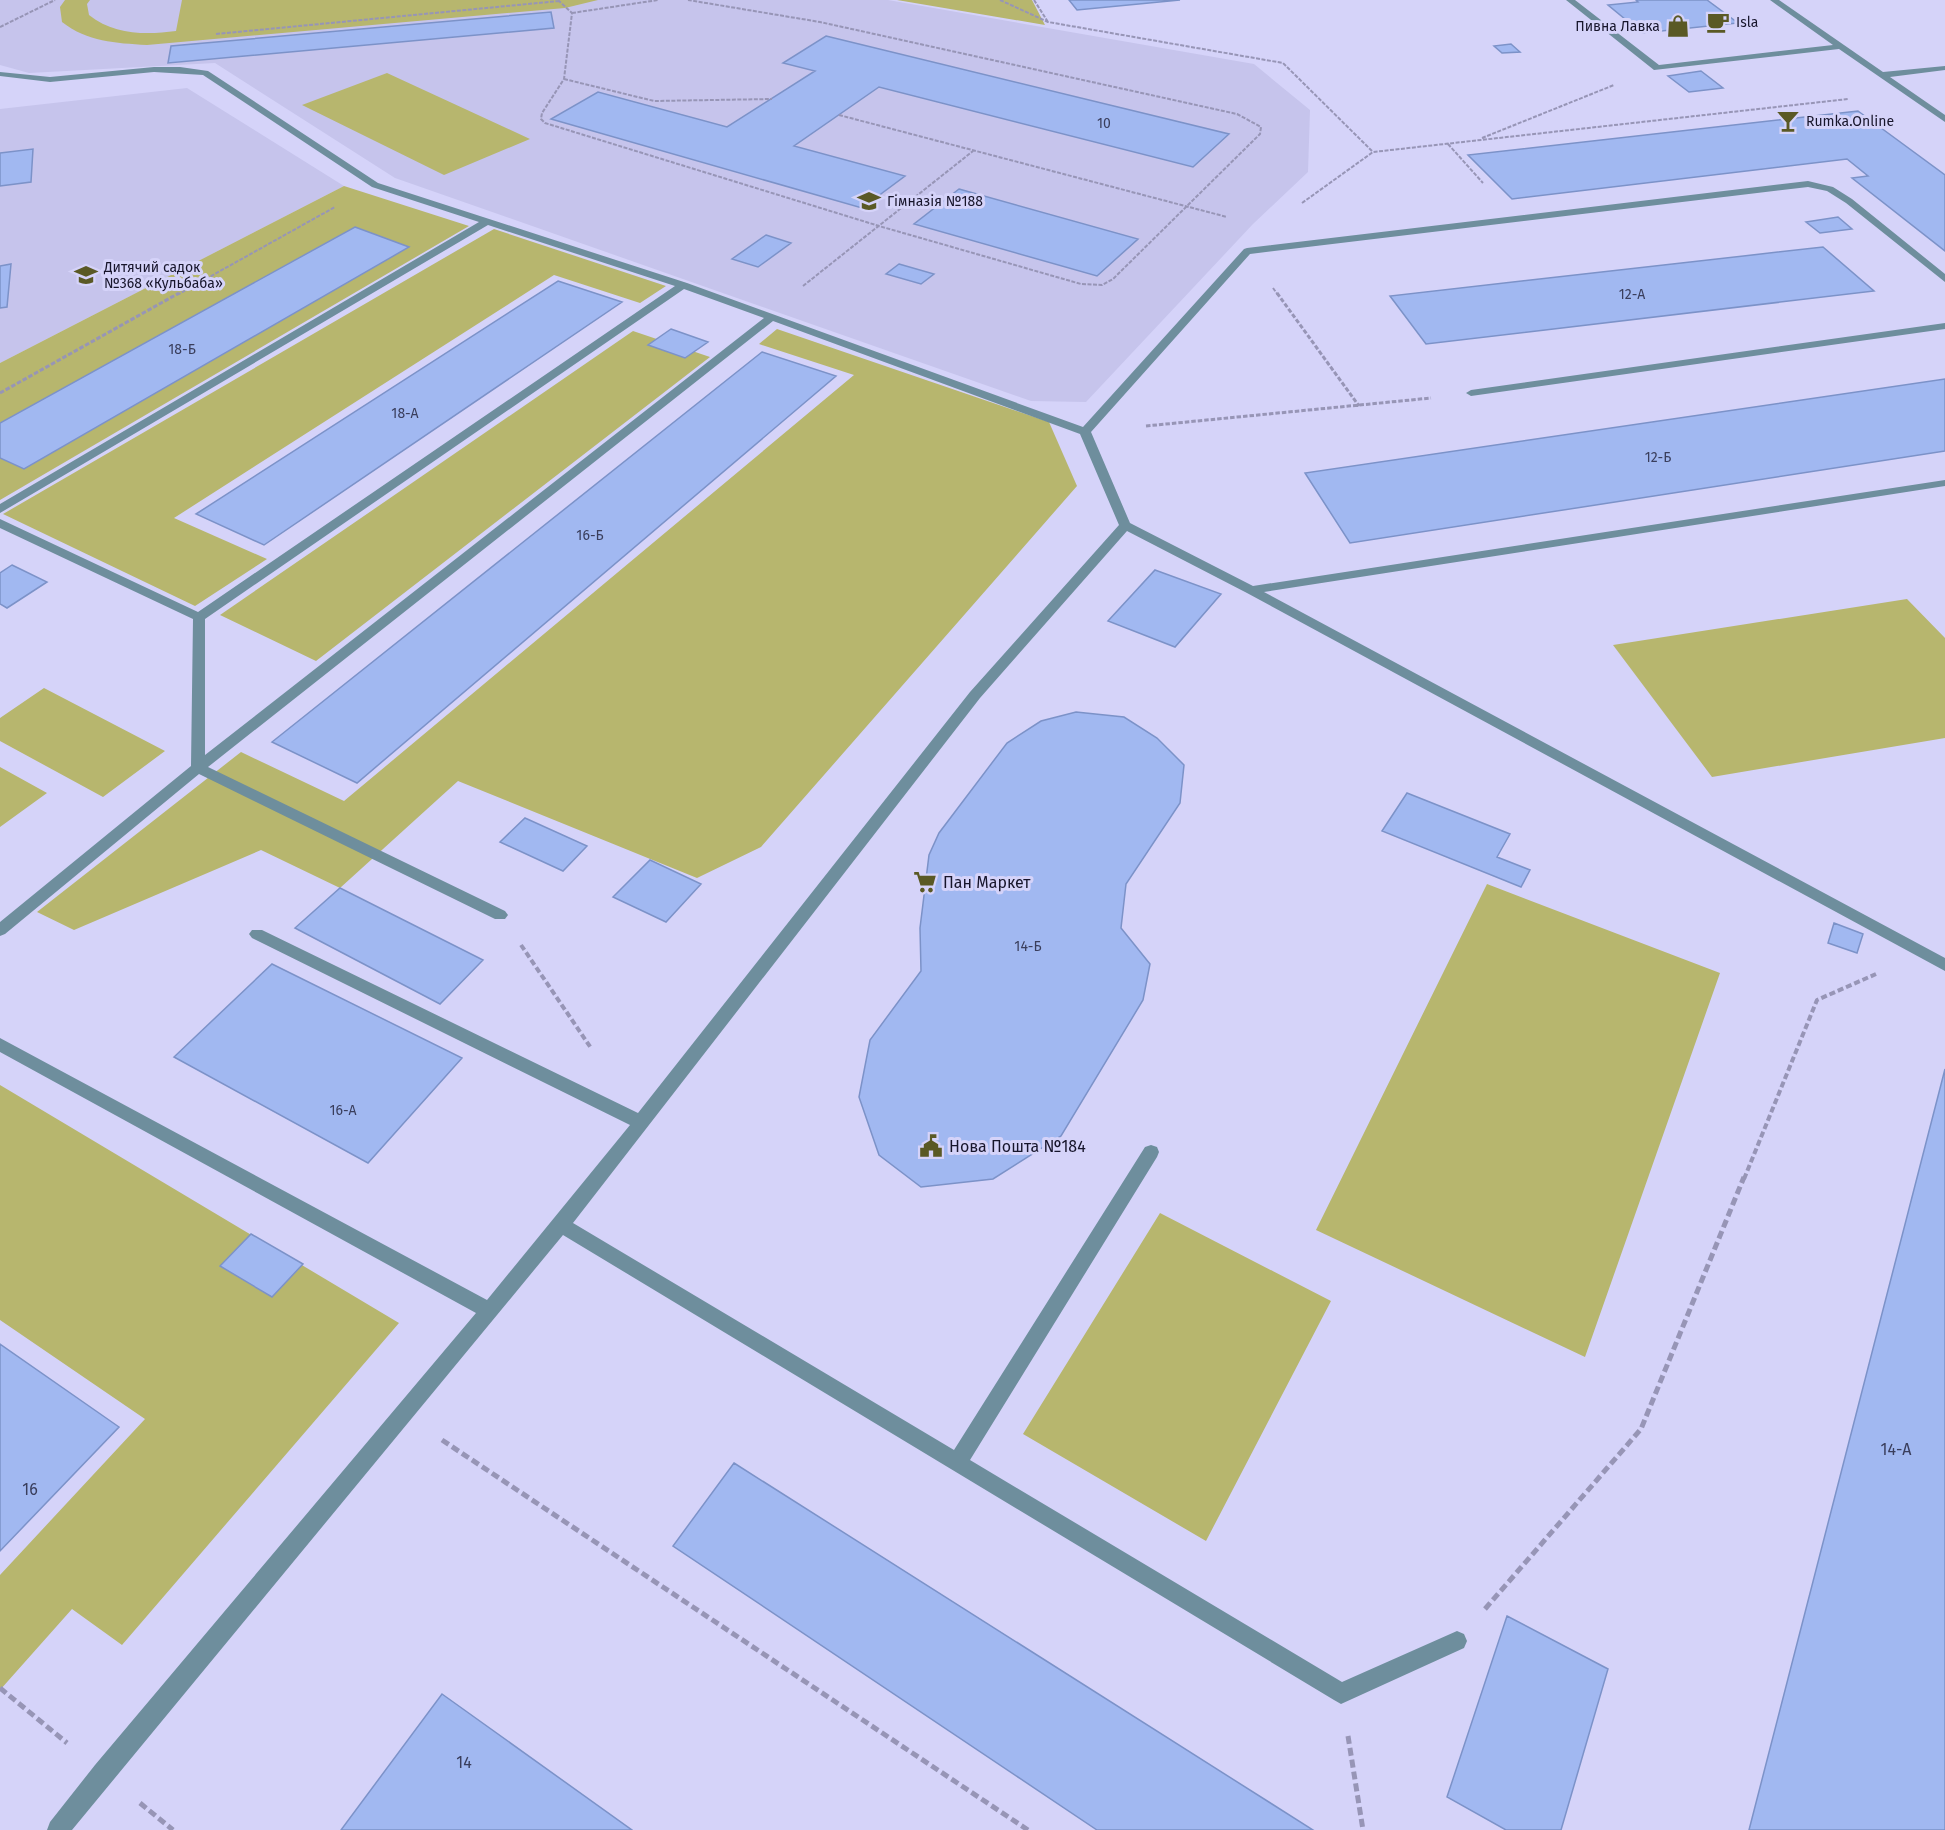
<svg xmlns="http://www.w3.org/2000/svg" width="1945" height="1830" viewBox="0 0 1945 1830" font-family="'Fira Sans',sans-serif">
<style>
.built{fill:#c6c4ec}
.green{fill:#b7b66e}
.building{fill:#a1b8f1;stroke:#7c92c8;stroke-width:1.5}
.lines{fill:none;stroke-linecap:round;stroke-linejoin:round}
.path-far3{stroke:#9795b6;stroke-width:2;stroke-dasharray:4 1.5;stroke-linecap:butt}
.path-far2{stroke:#9795b6;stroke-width:3;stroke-dasharray:4.5 2;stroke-linecap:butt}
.path-far1{stroke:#9795b6;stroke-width:4;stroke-dasharray:6 3;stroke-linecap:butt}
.path{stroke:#9795b6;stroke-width:5;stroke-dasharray:8 4;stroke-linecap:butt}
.minor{fill:#6e8e9d;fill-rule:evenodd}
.labels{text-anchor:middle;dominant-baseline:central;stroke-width:6;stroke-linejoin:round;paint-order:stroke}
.far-poi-label{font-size:14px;fill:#17152b;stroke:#d5d3f9;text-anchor:start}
.number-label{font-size:14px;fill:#3a3e5c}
.poi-label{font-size:16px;fill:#17152b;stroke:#d5d3f9;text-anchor:start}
.near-number-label{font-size:16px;fill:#3a3e5c}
</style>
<rect width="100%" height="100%" fill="#d5d3f9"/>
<path class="built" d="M0 0H888L1254 64 1310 110 1308 172 1253 224 1086 402 1031 401 395 178 215 63 29 73 0 65Z
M187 88 344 186 0 363V109Z"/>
<path class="green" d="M65 0H90L87 4 89 15C114 35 146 35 176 31L182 0H598L565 8 147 45C115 43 88 42 62 22L60 7Z
M897 0H1032L1045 25Z
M387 73 530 139 444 175 302 105Z
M344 186 469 226 0 500V363Z
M494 229 666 286 640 303 554 275 174 518 267 559 195 606 3 514Z
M777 329 1049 422 1077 486 761 847 697 878 458 781 340 888 261 850 74 930 37 912 241 752 344 801 854 375 759 344Z
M633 331 710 357 316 661 220 615Z
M1907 599 1945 638V738L1712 777 1613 645Z
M44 688 165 751 103 797 0 741V718Z
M0 767 47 793 0 827Z
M1487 884 1720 973 1585 1357 1316 1230Z
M0 1085 399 1323 122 1645 72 1609 0 1690V1575L145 1419 0 1320Z
M1160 1213 1331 1301 1206 1541 1023 1434Z"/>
<path class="building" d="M1069 0H1180L1077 10Z
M1636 0H1707L1738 23 1642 33 1608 5 1638 2Z
M551 12 554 28 168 63 171 46Z
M826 36 1229 134 1193 167 879 87 794 146 905 176 862 208 551 119 598 92 727 127 815 71 783 63Z
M1511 44 1520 52 1502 53 1494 46Z
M1701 71 1723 88 1689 92 1668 76Z
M1858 111 1945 175V251L1852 178 1868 176 1847 159 1512 199 1468 155Z
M33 149 31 182 0 186V153Z
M959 189 1138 239 1097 276 914 224Z
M1838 217 1852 229 1820 233 1806 222Z
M355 227 409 247 24 469 0 458V423Z
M766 235 791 243 758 267 732 259Z
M1823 247 1874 291 1426 344 1390 296Z
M11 264 7 307 0 308V266Z
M899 264 934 274 921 284 886 274Z
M558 281 622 302 264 545 196 514Z
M671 329 708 342 685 358 648 345Z
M762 352 836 376 357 783 272 742Z
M1945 379V451L1350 543 1305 473Z
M12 565 47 582 7 608 0 604V573Z
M1155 570 1221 594 1175 647 1108 621Z
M1076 712 1124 717 1157 738 1184 765 1180 803 1126 884 1121 928 1150 964 1143 1000 1061 1136 993 1179 921 1187 879 1155 859 1097 870 1040 921 971 920 928 929 855 939 833 1007 743 1041 721Z
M1407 793 1510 834 1497 857 1530 870 1521 887 1382 831Z
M525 818 587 846 563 871 500 842Z
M650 860 701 884 666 922 613 897Z
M340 888 483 960 440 1004 295 928Z
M1834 923 1863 934 1857 953 1828 943Z
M272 964 462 1058 368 1163 174 1057Z
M1945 1069V1830H1749Z
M251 1234 303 1264 272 1297 220 1266Z
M0 1344 119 1427 0 1551Z
M734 1463 1313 1830H1097L673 1546Z
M1507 1616 1608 1669 1561 1830H1506L1447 1797Z
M442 1694 632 1830H341Z"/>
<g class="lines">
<path class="path-far3" d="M558 0 572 13 564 79 542 113 541 119 545 123 879 226 1081 284 1102 285 1113 279 1260 134 1261 127 1237 114 820 22 688 0
M1000 0 1048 22 1283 63 1373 152
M1034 0 1048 22
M572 13 658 0
M0 27 55 0
M216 34 559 1
M564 79 654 101 772 99
M839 115 1227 217
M1482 138 1614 85
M1448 144 1483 183
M1302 203 1373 152 1848 99
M803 286 973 151
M1273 288 1278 295
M177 295 335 207"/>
<path class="path-far2" d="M1277 293 1359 406
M0 393 179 293
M1146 426 1431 398"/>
<path class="path-far1" d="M521 945 591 1048
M1744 1179 1817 1000 1876 974"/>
<path class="path" d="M442 1440 1028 1830
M1485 1609 1641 1429 1744 1177
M0 1688 67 1743
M1348 1736 1363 1830
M140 1803 173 1830"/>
<path class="minor" d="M1566 0H1575L1659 65 1833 45 1770 0H1779L1883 72 1945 66V70L1890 77 1945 115V122L1839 49 1654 70Z
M154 67H180L208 71 378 183 687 283 1083 427 1244 249 1247 248 1808 181 1833 187 1852 199 1945 274V282L1846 203 1827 191 1808 187 1250 254 1091 432 1130 523 1253 586 1945 480V486L1264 592 1945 958V971L1247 593 1127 531 980 698 573 1223 954 1450 1145 1147 1151 1145 1157 1147 1159 1152 1157 1157 970 1460 1342 1682 1457 1631 1464 1634 1467 1641 1464 1648 1341 1704 1334 1700 563 1235 72 1830H47L50 1822 95 1765 476 1313 0 1052V1038L487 1300 630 1125 252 938 249 934 252 930H262L638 1113 970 692 1119 525 1080 434 773 321 208 767 505 911 508 915 505 919H495L199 774 5 934 0 936V922L191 766 193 619 0 528V519L198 612 675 286 488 225 0 513V504L479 222 372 187 203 75 154 72 50 82 0 76V72L50 77ZM684 289 764 318 205 755V619Z
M1945 323V329L1471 396 1466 393 1471 390Z"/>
</g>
<defs>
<g id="cafe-bare" transform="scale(1.8)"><path d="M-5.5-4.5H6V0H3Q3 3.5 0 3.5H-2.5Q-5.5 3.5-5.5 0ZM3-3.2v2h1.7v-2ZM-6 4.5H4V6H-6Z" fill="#5a5925" stroke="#d5d3f9" stroke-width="2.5" paint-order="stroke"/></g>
<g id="shop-bare" transform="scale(1.8)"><path d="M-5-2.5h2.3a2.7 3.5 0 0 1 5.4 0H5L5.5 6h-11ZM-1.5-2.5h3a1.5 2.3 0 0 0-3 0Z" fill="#5a5925" stroke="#d5d3f9" stroke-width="2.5" paint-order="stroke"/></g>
<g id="bar-bare" transform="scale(1.8)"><path d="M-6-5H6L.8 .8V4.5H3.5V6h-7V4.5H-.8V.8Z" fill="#5a5925" stroke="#d5d3f9" stroke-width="2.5" paint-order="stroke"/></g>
<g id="school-bare" transform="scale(1.8)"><path d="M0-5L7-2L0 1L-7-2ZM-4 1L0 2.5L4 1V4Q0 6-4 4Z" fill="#5a5925" stroke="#d5d3f9" stroke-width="2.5" paint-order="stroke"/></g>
<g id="supermarket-bare" transform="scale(1.8)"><path d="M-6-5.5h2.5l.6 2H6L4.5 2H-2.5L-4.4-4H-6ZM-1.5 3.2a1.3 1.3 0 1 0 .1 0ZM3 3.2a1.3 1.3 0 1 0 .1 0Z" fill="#5a5925" stroke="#d5d3f9" stroke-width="2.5" paint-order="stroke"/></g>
<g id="civic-bare" transform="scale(1.8)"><path d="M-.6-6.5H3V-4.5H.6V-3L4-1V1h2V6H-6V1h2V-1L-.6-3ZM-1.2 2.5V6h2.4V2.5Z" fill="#5a5925" stroke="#d5d3f9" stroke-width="2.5" paint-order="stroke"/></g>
</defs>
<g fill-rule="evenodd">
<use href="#cafe-bare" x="1718" y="22"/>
<use href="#shop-bare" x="1678" y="26"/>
<use href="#bar-bare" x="1788" y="121"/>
<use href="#school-bare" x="869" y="201"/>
<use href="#school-bare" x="86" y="275"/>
<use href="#supermarket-bare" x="925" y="882"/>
<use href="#civic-bare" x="931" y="1146"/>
</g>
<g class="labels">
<g class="far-poi-label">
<text x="1736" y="22">Isla</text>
<text x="1660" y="26" text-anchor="end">Пивна Лавка</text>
<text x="1806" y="121">Rumka.Online</text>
<text x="887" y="201">Гімназія №188</text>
<text x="104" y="267">Дитячий садок<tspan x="104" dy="16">№368 «Кульбаба»</tspan></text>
</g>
<g class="number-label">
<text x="1104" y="123">10</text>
<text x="1632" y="294">12-А</text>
<text x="182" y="349">18-Б</text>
<text x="405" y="413">18-А</text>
<text x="1658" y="457">12-Б</text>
<text x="590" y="535">16-Б</text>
<text x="1028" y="946">14-Б</text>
<text x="343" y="1110">16-А</text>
</g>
<g class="poi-label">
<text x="943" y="882">Пан Маркет</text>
<text x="949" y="1146">Нова Пошта №184</text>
</g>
<g class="near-number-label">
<text x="1896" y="1449">14-А</text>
<text x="30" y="1489">16</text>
<text x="464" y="1762">14</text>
</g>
</g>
</svg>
